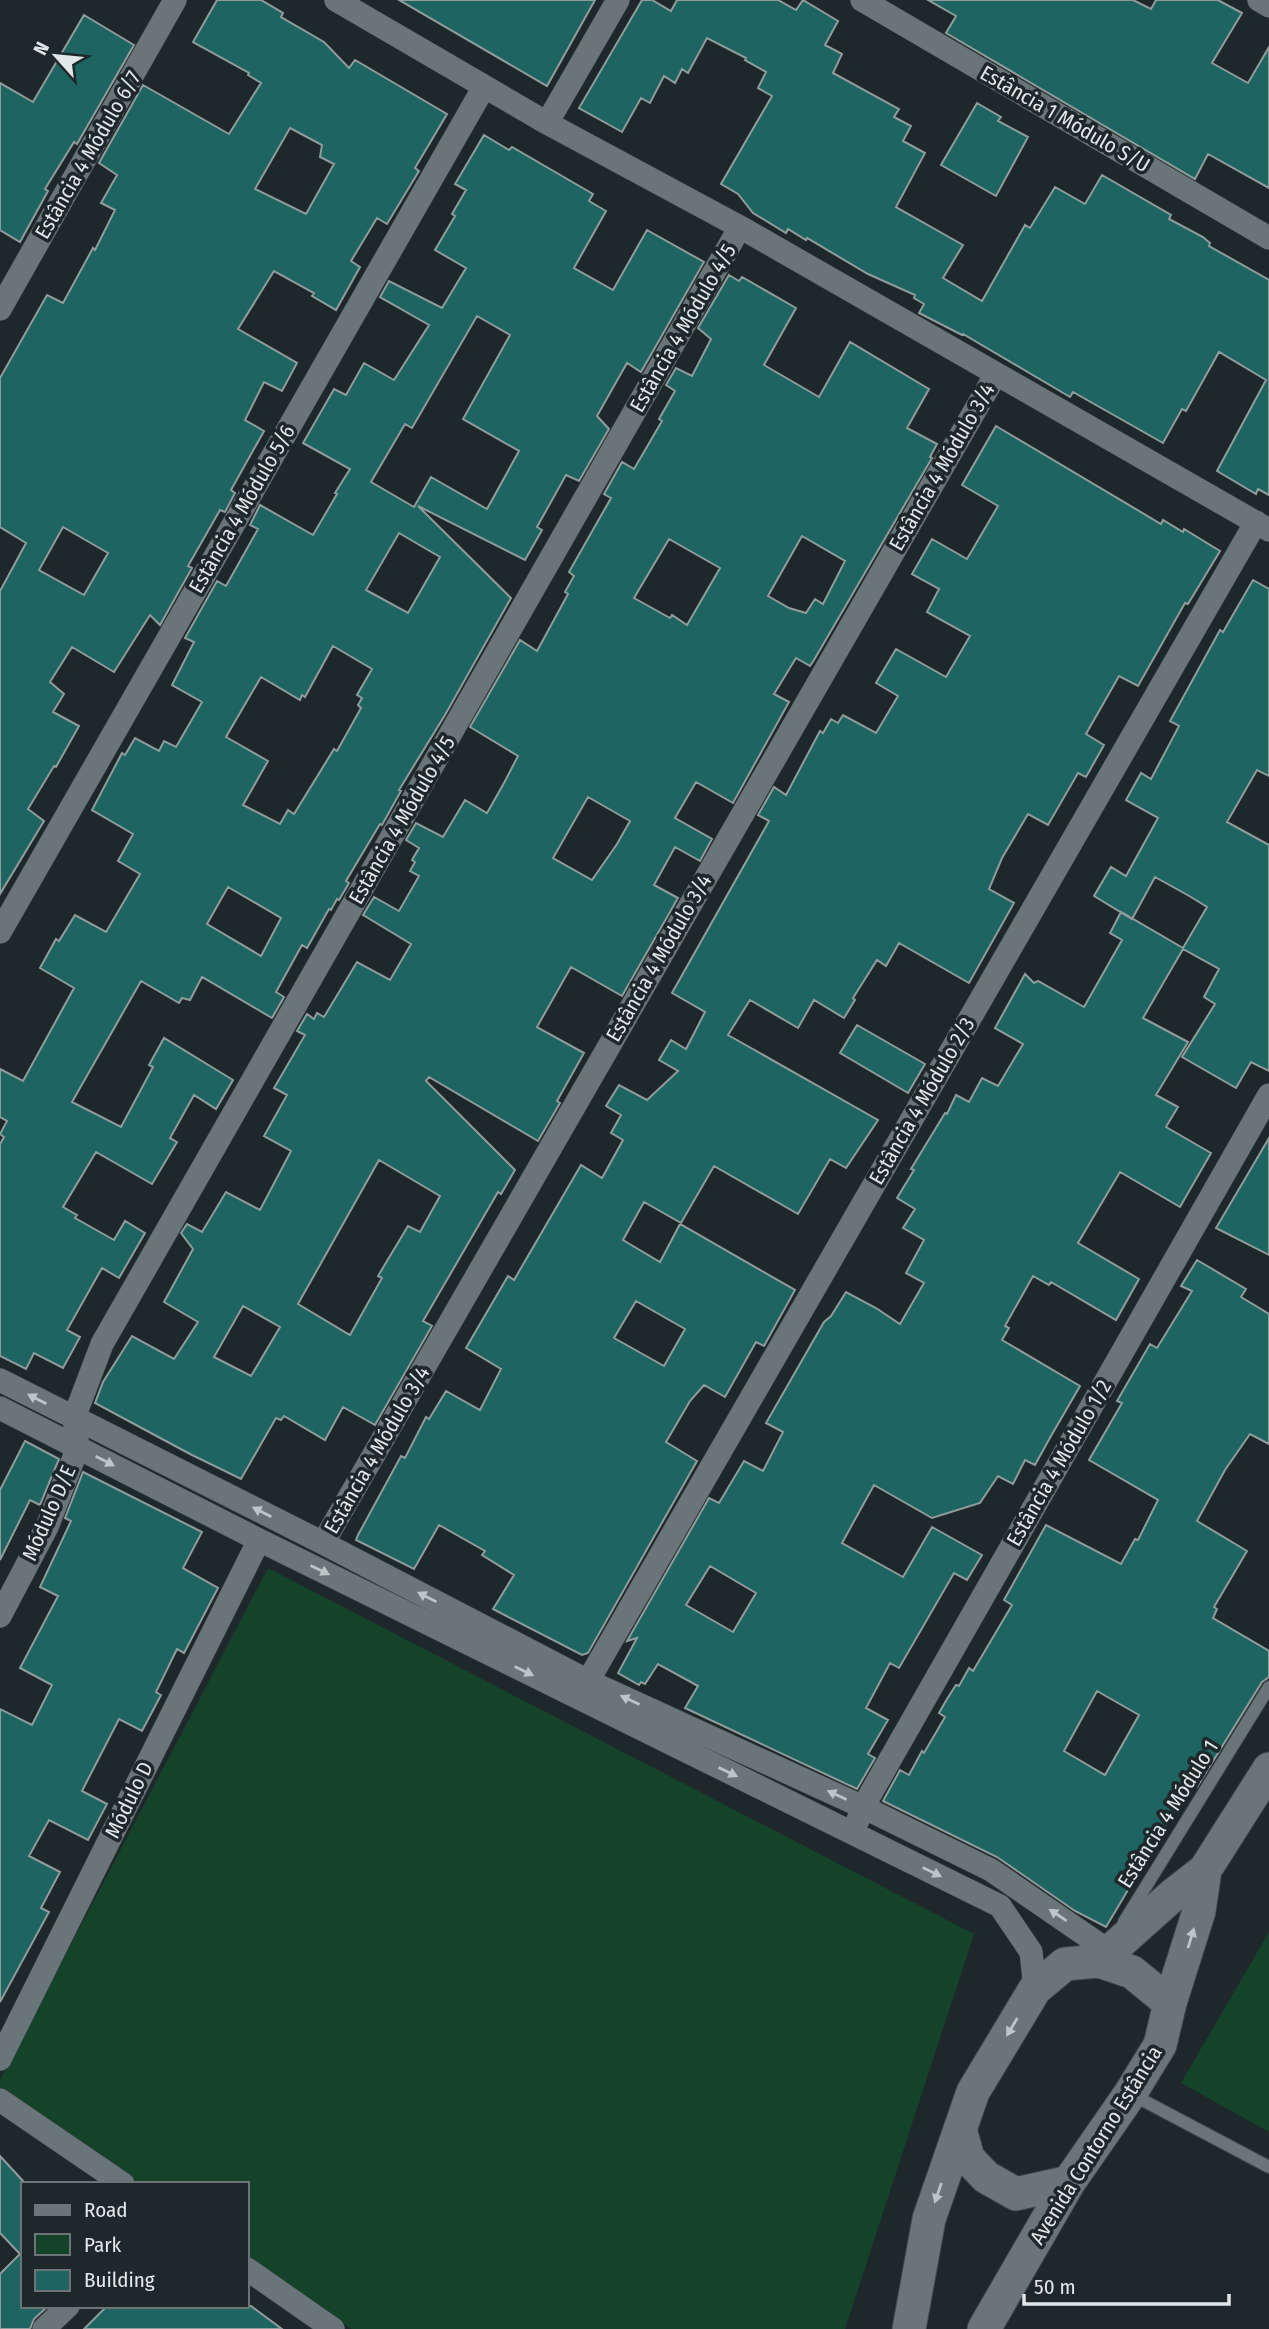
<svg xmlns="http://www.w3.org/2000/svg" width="1269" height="2329" viewBox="0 0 1269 2329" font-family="'Fira Sans Condensed',sans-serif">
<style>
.green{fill:#15432a}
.building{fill:#1e6562;stroke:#909c9b;stroke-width:2;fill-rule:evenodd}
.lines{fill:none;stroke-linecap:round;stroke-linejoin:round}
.lane-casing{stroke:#3c4446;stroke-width:14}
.street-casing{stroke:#3c4446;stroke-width:24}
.secondary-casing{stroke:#3c4446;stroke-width:35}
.lane{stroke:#6a7579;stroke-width:12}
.street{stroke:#6a7579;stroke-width:23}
.secondary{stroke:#6a7579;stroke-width:33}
.oneway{fill:#bdc5c7}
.labels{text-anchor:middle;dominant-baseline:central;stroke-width:7;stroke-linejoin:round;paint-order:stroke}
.street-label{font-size:21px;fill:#e1e7e9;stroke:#1e272a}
</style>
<rect width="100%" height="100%" fill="#1e272a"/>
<path class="green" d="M268 1568 974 1934 845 2329H352L247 2256V2184H141L0 2087V2080Z
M1269 1932V2132L1181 2083Z"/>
<path class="building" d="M217 0H261L283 13 281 17 324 42 349 68 355 60 447 114 415 168 419 171 387 224 377 218 351 261 360 267 336 310 312 296 314 293 274 271 238 329 297 363 282 391 264 382 245 420 264 431 231 490 235 493 225 512 220 510 188 566 192 568 160 625 150 615 114 672 72 647 50 682 64 694 53 712 79 726 56 767 54 766 28 809 44 821 0 894V591L26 543 0 527V378L47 295 63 303 93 248 95 250 115 210 101 203 117 175 99 163 143 85 229 134 261 83 248 75 249 73 193 42ZM290 128 322 145 320 157 334 164 306 214 255 189ZM63 527 108 553 84 595 39 570Z
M399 0H595L547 86Z
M642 0H652L671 11 677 0H778L796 10 803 0 838 21 825 45 842 54 833 73 899 109 894 117 911 126 903 141 925 153 896 207 963 245 943 278 982 301 1025 225 1030 228 1055 187 1085 204 1102 175 1171 215 1169 219 1203 237 1210 243 1209 246 1269 280V495L1258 489 1256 494 1217 471 1266 380 1219 352 1186 411 1182 409 1163 443 1073 392 1070 397 963 334 962 335 919 313 924 304 914 298 915 295 868 274 807 238 806 240 788 229 786 233 753 213 738 194 721 184 772 96 758 88 766 72 745 60 746 58 707 38 688 73 682 69 675 83 664 76 650 103 641 98 622 132 579 108Z
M928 0H1133L1151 9 1156 0H1218L1242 13 1212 63 1248 83 1269 47V188L1208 154 1195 179 946 33 956 16Z
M84 15 134 45 77 144 74 142 45 189 48 191 20 242 0 230V83L33 102Z
M977 103 1001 117 998 121 1028 137 996 196 941 165Z
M484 135 509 150 512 147 593 194 589 201 606 211 574 268 613 290 647 230 704 262 641 372 627 363 597 416 609 429 579 481 566 475 537 527 542 530 525 560 418 506 511 598 445 715 399 790 401 791 382 825 380 824 346 881 349 883 339 900 337 899 331 910 329 909 307 948 302 945 276 992 284 997 272 1018 202 977 190 1000 182 998 179 1003 141 981 72 1102 121 1127 153 1067 149 1065 164 1038 233 1080 216 1109 194 1095 170 1138 177 1142 152 1184 96 1152 63 1207 77 1215 75 1218 114 1240 125 1221 145 1233 119 1278 102 1268 67 1330 80 1337 63 1368 34 1353 26 1369 0 1356V1144L4 1137 0 1134 7 1121 0 1117V1069L23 1081 74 988 40 968 56 939 59 941 75 915 106 932 140 874 118 861 133 834 92 810 122 753 125 755 135 738 159 751 164 741 176 747 202 702 172 685 194 642 185 638 217 581 226 586 258 529 250 525 260 505 313 535 337 494 335 493 350 469 303 443 334 389 346 395 364 363 394 380 429 325 380 297 389 281 442 308 466 268 435 250 455 216 452 214 466 190 455 184ZM477 316 510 335 463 419 519 451 487 509 431 477 414 507 371 482 405 424 412 428ZM399 533 440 557 408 613 366 590ZM333 646 372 669 357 695 362 698 358 705 361 708 337 751 334 749 294 814 288 810 280 824 243 805 268 761 226 737 261 677 300 700 302 695 305 697ZM228 887 281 918 261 956 207 924Z
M729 275 739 281 742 277 796 308 764 365 819 397 850 342 929 389 907 428 937 444 930 457 932 458 814 660 810 666 796 658 774 694 789 702 733 803 696 782 675 818 712 839 700 861 675 847 654 885 678 898 622 996 571 967 537 1027 584 1053 557 1101 560 1103 538 1141 429 1077 426 1081 515 1170 501 1194 498 1192 423 1321 432 1326 375 1425 343 1407 325 1440 284 1416 281 1420 276 1418 241 1479 190 1454 95 1403 103 1382 132 1336 174 1359 198 1322 164 1302 193 1249 181 1233 187 1224 202 1232 226 1192 260 1210 291 1151 264 1136 287 1095 274 1088 305 1035 297 1031 307 1014 314 1019 317 1013 324 1017 357 962 390 980 411 944 363 915 374 897 399 911 419 876 410 871 415 862 412 860 419 848 406 840 416 823 443 837 465 800 487 813 504 783 518 756 470 727 520 640 537 651 568 594 565 592 574 576 569 572 611 498 604 494 622 462 634 469 662 421 659 419 675 391 666 385 676 368 692 376 711 339 698 328ZM802 536 845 561 823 604 815 599 806 613 789 608 768 596ZM669 539 720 568 687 625 672 615 670 618 634 598ZM588 797 630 821 617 844 592 880 553 858ZM379 1160 440 1196 420 1232 408 1226 378 1276 382 1278 350 1335 298 1304ZM243 1306 280 1327 251 1376 214 1357Z
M996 426 1161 524 1163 520 1183 532 1184 529 1220 551 1188 604 1185 603 1138 686 1119 676 1086 734 1104 745 1086 777 1078 773 1048 825 1028 814 1002 858 989 889 1014 903 969 983 899 943 886 966 877 960 853 998 855 1000 844 1018 814 1000 798 1028 750 1000 728 1035 878 1120 846 1168 830 1159 798 1214 714 1166 681 1223 644 1202 623 1240 660 1262 680 1224 795 1290 764 1346 756 1342 725 1397 704 1385 690 1401 666 1442 697 1461 588 1653 582 1655 493 1609 514 1575 482 1555 485 1551 439 1525 414 1569 356 1540 358 1535 401 1456 405 1458 426 1417 429 1419 446 1391 480 1410 501 1369 466 1348 508 1276 514 1280 581 1165 602 1178 623 1140 611 1133 621 1115 606 1106 619 1085 647 1100 678 1071 659 1060 671 1040 686 1049 705 1012 672 993 769 821 758 815 774 787 786 795 820 731 823 733 831 719 838 723 843 715 876 733 898 696 876 683 896 649 946 677 970 636 927 612 939 589 912 574 932 539 967 559 981 535 998 506 962 485ZM636 1301 685 1329 664 1366 614 1338Z
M1253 580 1269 589V776L1257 770 1227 822 1269 845V1071L1251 1062 1236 1088 1182 1057 1215 1004 1204 997 1219 969 1183 949 1143 1018 1188 1042 1156 1095 1178 1107 1166 1127 1211 1153 1180 1207 1120 1172 1078 1243 1139 1279 1116 1320 1051 1282 1049 1285 1033 1276 1005 1326 1009 1328 1002 1340 1080 1386 1051 1436 1035 1465 1025 1460 1013 1484 998 1476 980 1503 932 1518 874 1485 842 1543 903 1577 932 1527 982 1555 967 1580 954 1573 899 1668 890 1663 866 1708 888 1720 868 1754 875 1758 857 1789 685 1708 698 1686 658 1664 645 1684 641 1682 639 1685 618 1673 637 1638 627 1641 709 1498 719 1503 744 1461 763 1471 783 1432 766 1423 824 1322 831 1316 846 1292 876 1308 900 1324 924 1283 906 1273 924 1240 903 1228 915 1209 897 1198 914 1170 911 1169 945 1113 947 1114 956 1095 969 1102 982 1078 998 1086 1023 1044 995 1028 1025 974 1034 983 1038 981 1084 1007 1122 940 1110 933 1121 912 1183 948 1207 907 1191 897 1155 877 1132 919 1094 896 1111 867 1126 876 1158 818 1126 800 1141 773 1151 779 1179 726 1170 721 1220 630 1223 632ZM710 1566 756 1593 733 1632 686 1605Z
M857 1025 925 1064 908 1093 840 1053Z
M1269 1138V1255L1216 1228Z
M1197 1260 1246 1289 1241 1297 1269 1314V1444L1250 1434 1225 1470 1197 1521 1247 1551 1214 1607 1217 1609 1213 1618 1269 1651V1677L1262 1682 1197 1787 1191 1784 1106 1927 1075 1911 997 1857 883 1801 900 1770 909 1775 922 1751 924 1753 945 1717 939 1713 947 1699 956 1685 959 1686 969 1668 973 1671 1012 1605 1004 1600 1046 1525 1121 1564 1135 1539 1138 1540 1158 1500 1089 1460 1122 1403 1117 1401 1150 1344 1157 1348 1192 1291 1181 1286ZM1097 1691 1139 1715 1105 1775 1064 1751Z
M25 1441 59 1459 40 1505 30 1500 0 1560V1490Z
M83 1472 202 1532 183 1568 218 1588 184 1653 177 1649 156 1692 161 1695 142 1731 119 1719 82 1791 107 1804 88 1840 49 1820 29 1856 60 1872 41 1908 49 1912 0 2002V1709L32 1725 52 1685 20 1668 58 1596 40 1587 71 1521 65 1518Z
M0 2156 23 2181V2306H48L34 2319 30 2329H0V2274L20 2254 0 2233Z
M107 2306H251L282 2329H84Z"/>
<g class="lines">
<g class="lane-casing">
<path id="lane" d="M1124 1922 1269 1687
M1131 2094 1269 2167"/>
</g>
<g class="street-casing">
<path id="street" d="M336 0 547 123 740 227 1269 530
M862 0 1269 238
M1259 0 1269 6
M547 123 618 0
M0 309 175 0
M0 932 484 87
M0 1380 323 1543 588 1681 863 1807 991 1870 1100 1945 1099 1961
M0 1408 259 1540 1000 1906 1031 1952 1035 1989
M323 1543 996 374
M0 1616 47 1527 78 1447 74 1418 102 1344 740 227
M588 1681 1256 522
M858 1820 863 1807 1269 1095
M0 2059 259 1540
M0 2100 123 2184
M247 2269 333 2329
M44 2329 68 2306"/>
</g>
<g class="secondary-casing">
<path id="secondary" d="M1099 1961 1132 1972 1170 2003
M960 2129 968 2158 986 2177 1016 2194 1069 2182
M909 2329 929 2219 973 2092 1035 1989 1065 1964 1099 1961 1173 1895 1205 1870 1269 1769
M984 2329 1069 2182 1130 2094 1160 2045 1170 2003 1199 1911 1205 1870"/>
</g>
<use href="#lane" class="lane"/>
<use href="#street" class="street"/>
<use href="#secondary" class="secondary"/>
</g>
<defs><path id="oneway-solid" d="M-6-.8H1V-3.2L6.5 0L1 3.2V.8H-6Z" transform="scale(1.75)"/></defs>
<g class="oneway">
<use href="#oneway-solid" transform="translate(37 1399) rotate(-153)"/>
<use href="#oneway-solid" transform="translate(105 1461) rotate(27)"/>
<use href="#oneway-solid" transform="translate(262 1512) rotate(-153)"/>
<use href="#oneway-solid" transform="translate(320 1570) rotate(26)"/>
<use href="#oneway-solid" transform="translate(427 1597) rotate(-153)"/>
<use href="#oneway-solid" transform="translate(524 1671) rotate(26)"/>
<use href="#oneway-solid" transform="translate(630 1700) rotate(-155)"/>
<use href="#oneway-solid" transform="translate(728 1772) rotate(26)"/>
<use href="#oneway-solid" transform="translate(837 1795) rotate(-155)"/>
<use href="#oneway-solid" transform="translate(932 1872) rotate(26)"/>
<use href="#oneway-solid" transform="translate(1058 1915) rotate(-146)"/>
<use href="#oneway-solid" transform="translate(1191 1938) rotate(-73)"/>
<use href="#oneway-solid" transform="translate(1012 2027) rotate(121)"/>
<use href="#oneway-solid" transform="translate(938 2193) rotate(109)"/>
</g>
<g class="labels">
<g class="street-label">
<text transform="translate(1065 119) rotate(30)">Estância 1 Módulo S/U</text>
<text transform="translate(88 155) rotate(-60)">Estância 4 Módulo 6/7</text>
<text transform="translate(683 328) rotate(-60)">Estância 4 Módulo 4/5</text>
<text transform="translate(942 467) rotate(-60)">Estância 4 Módulo 3/4</text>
<text transform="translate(242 509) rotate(-60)">Estância 4 Módulo 5/6</text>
<text transform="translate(402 820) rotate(-60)">Estância 4 Módulo 4/5</text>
<text transform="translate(659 958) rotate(-60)">Estância 4 Módulo 3/4</text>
<text transform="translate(922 1101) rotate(-60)">Estância 4 Módulo 2/3</text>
<text transform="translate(377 1450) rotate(-60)">Estância 4 Módulo 3/4</text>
<text transform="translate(1059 1463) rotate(-60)">Estância 4 Módulo 1/2</text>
<text transform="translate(49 1513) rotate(-66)">Módulo D/E</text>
<text transform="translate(129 1800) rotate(-64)">Módulo D</text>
<text transform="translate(1168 1814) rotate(-58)">Estância 4 Módulo 1</text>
<text transform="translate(1096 2145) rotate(-58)">Avenida Contorno Estância</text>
</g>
</g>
<rect x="21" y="2182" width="228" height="126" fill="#1e272a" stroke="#6c7476" stroke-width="2"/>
<rect x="35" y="2205" width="35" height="10" fill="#6a7579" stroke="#6c7476" stroke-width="2"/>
<text x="84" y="2217" font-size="21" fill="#e1e7e9">Road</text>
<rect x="35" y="2234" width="35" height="21" fill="#15432a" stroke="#6c7476" stroke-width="2"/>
<text x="84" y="2252" font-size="21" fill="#e1e7e9">Park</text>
<rect x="35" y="2270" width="35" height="21" fill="#1e6562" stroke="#6c7476" stroke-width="2"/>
<text x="84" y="2287" font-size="21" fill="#e1e7e9">Building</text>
<g transform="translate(56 56) rotate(297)" stroke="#1e272a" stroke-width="5" paint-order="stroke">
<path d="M0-5L12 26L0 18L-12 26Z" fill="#e1e7e9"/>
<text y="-10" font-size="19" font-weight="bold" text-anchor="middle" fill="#e1e7e9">N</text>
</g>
<path d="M1024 2294v10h205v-10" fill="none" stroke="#e1e7e9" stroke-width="3.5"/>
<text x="1034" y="2294" font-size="21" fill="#e1e7e9" stroke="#1e272a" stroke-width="5" paint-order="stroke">50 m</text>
</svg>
